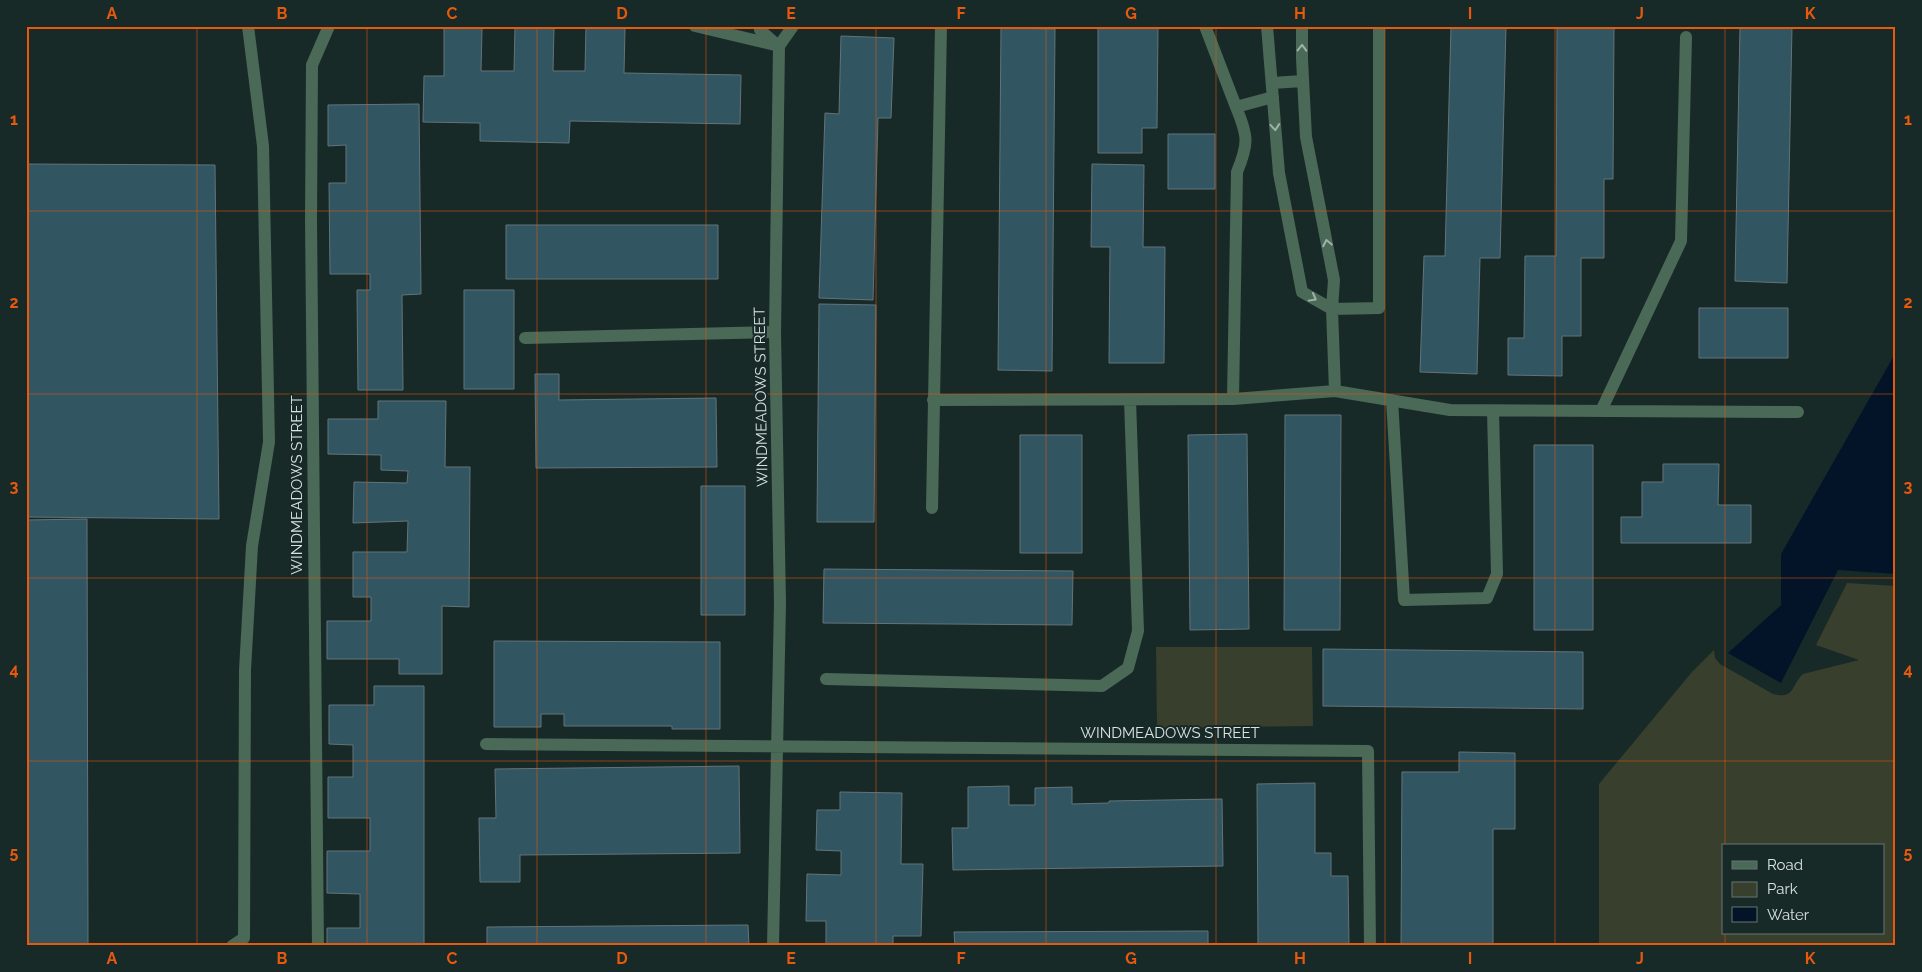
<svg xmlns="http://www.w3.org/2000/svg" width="1922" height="972" viewBox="0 0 1922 972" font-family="Raleway,sans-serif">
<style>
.green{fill:#383f2d;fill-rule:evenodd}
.water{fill:#041428}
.building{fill:#315561;stroke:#62747a}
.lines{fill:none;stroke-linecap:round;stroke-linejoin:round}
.lane{stroke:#4a6956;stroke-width:12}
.street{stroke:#4a6956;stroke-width:12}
.oneway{stroke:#9fb2a9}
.grid{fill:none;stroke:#e8590c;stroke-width:1;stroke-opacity:0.55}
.labels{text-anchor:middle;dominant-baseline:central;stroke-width:4;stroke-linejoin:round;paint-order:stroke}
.street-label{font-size:15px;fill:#d7e2e1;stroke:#182a28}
.neatline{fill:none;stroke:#e8590c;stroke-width:2}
.grid-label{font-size:16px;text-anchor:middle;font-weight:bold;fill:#e8590c}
</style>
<rect width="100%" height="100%" fill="#182a28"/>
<path class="green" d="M1847 583 1896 586V946H1599V784L1692 672 1714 650 1715 658 1720 664 1773 694C1795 700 1791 685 1803 674L1859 660 1816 645ZM1723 846H1883V933H1723Z
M1156 647H1312L1313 726 1157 728Z"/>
<path class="water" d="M1896 352V574L1838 570 1781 683 1728 653 1781 605V554Z"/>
<path class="building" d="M1098 26H1158L1157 128H1142V153H1098Z
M1451 26H1506L1500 258H1480L1477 374 1420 372 1424 256H1445Z
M1557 26H1614L1613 179H1604V258H1581V336H1562V376L1508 375V338H1524L1525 256H1556Z
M1740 26H1792L1787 283 1735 281Z
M444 27 482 28 481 71H514L515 27H554L553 71H585L586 27 625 28 624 73 741 75 740 124 570 121 569 143 480 141V123L423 122 424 76H444Z
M1001 28 1055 29 1052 371 998 370Z
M841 36 894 38 891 118H878L873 300 819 298 825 113 839 114Z
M419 104 421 294 402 295 403 390H358L357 290H370V274H330L329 183H346V145L328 146V105Z
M1168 134H1215V189H1168Z
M26 164 215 165 219 519 26 517Z
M1092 164 1144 165 1143 247H1165L1164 363H1109L1110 247H1091Z
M506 225H718V279H506Z
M464 290H514V389H464Z
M819 304 876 305 874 522H817Z
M1699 308H1788V358H1699Z
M535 374H559V400L716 398 717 467 536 468Z
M378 401H446L445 467H470L469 607 442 606V674H399V659H327V621H371V597H353V552H407L408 521 353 523 354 482 407 483 408 471 381 470V455L328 454V419H378Z
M1285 415H1341L1340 630H1284Z
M1247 434 1249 629 1190 630 1188 435Z
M1020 435H1082V553H1020Z
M1534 445H1593V630H1534Z
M1663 464H1719L1718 505H1751V543H1621V517H1642V482H1663Z
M701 486H745V615H701Z
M87 519 88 946H26V520Z
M824 569 1073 571 1072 625 823 623Z
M494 641 720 642V729H672V726H564V714H541V727H494Z
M1323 649 1583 652V709L1323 706Z
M374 686H424V946H327V928H360V894L327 893V851H370V818H328V777H353V745L329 744V705H374Z
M1459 752 1515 753V829H1493V946H1401L1402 772H1459Z
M739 766 740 853 520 855V882H480L479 818H496L495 769Z
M1315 783V853H1331V876H1348L1349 946H1258L1257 784Z
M1009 786V805H1035V788L1072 787V804L1109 803V801L1222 799 1223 866 953 870 952 828H968V787Z
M840 792 902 793 901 864H923L921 936H893V946H826V921H806L807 874 841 875V851L816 850 817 810H840Z
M748 925 749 946H487V927Z
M1208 931V946H955L954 932Z"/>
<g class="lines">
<path class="lane" d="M1205 26 1236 107 1273 97
M1267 26 1279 173 1302 292 1332 309 1379 308V26
M1302 26V59L1306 137 1334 280 1332 309 1335 391
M1272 83 1303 81
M525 338 775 332
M1233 399 1237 172C1249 143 1248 136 1236 107
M933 400 1233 399 1335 391 1450 410 1798 412
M1392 400 1404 600 1487 598 1497 574 1493 411
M1601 411 1681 241 1686 37
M932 508 941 26
M826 679 1102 686 1128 668 1138 631 1130 400
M232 946 244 938 245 670 252 546 269 442 263 146 248 26"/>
<path class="street" d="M695 26 779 46
M760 26V30L777 45
M486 744 1368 751 1370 946
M318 946 311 220 312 65 329 26
M773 946 780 603 775 332 779 46 793 26"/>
</g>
<defs><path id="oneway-chevron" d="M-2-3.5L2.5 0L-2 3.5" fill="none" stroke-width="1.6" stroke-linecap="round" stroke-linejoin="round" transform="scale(1.25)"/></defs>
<g class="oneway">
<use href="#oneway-chevron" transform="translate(1302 48) rotate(-89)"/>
<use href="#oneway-chevron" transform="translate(1275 127) rotate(85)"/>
<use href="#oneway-chevron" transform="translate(1327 243) rotate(-101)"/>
<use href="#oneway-chevron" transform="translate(1313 298) rotate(29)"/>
</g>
<path class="grid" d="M197 26V946M367 26V946M537 26V946M706 26V946M876 26V946M1046 26V946M1216 26V946M1385 26V946M1555 26V946M1725 26V846M26 211H1896M26 394H1896M26 578H1896M26 761H1896M1725 933V946"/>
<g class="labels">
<g class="street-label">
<text transform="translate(761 397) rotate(-91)">WINDMEADOWS STREET</text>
<text transform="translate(297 485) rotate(-90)">WINDMEADOWS STREET</text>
<text x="1170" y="733">WINDMEADOWS STREET</text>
</g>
</g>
<rect width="1922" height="972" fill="none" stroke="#182a28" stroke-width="55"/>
<rect x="1722" y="844" width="162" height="90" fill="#182a28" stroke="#647472"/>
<rect x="1732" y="861" width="25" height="8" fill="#4a6956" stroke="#647472"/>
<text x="1767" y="870" font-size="15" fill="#d7e2e1">Road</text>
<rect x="1732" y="882" width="25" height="15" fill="#383f2d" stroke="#647472"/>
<text x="1767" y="894" font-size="15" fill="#d7e2e1">Park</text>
<rect x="1732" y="907" width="25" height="15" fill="#041428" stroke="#647472"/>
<text x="1767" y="920" font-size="15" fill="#d7e2e1">Water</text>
<rect x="28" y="28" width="1866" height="916" class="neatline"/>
<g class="grid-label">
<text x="112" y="19">A</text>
<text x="282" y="19">B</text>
<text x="452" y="19">C</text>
<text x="622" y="19">D</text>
<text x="791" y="19">E</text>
<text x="961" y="19">F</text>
<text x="1131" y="19">G</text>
<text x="1300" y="19">H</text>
<text x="1470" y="19">I</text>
<text x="1640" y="19">J</text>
<text x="1810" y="19">K</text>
<text x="14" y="125">1</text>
<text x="1908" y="125">1</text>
<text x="14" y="308">2</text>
<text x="1908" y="308">2</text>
<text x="14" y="492">3</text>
<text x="1908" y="492">3</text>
<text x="14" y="675">4</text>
<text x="1908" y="675">4</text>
<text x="14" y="858">5</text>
<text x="1908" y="858">5</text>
<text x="112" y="964">A</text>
<text x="282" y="964">B</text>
<text x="452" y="964">C</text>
<text x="622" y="964">D</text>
<text x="791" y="964">E</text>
<text x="961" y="964">F</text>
<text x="1131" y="964">G</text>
<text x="1300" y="964">H</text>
<text x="1470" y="964">I</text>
<text x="1640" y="964">J</text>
<text x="1810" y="964">K</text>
</g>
</svg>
